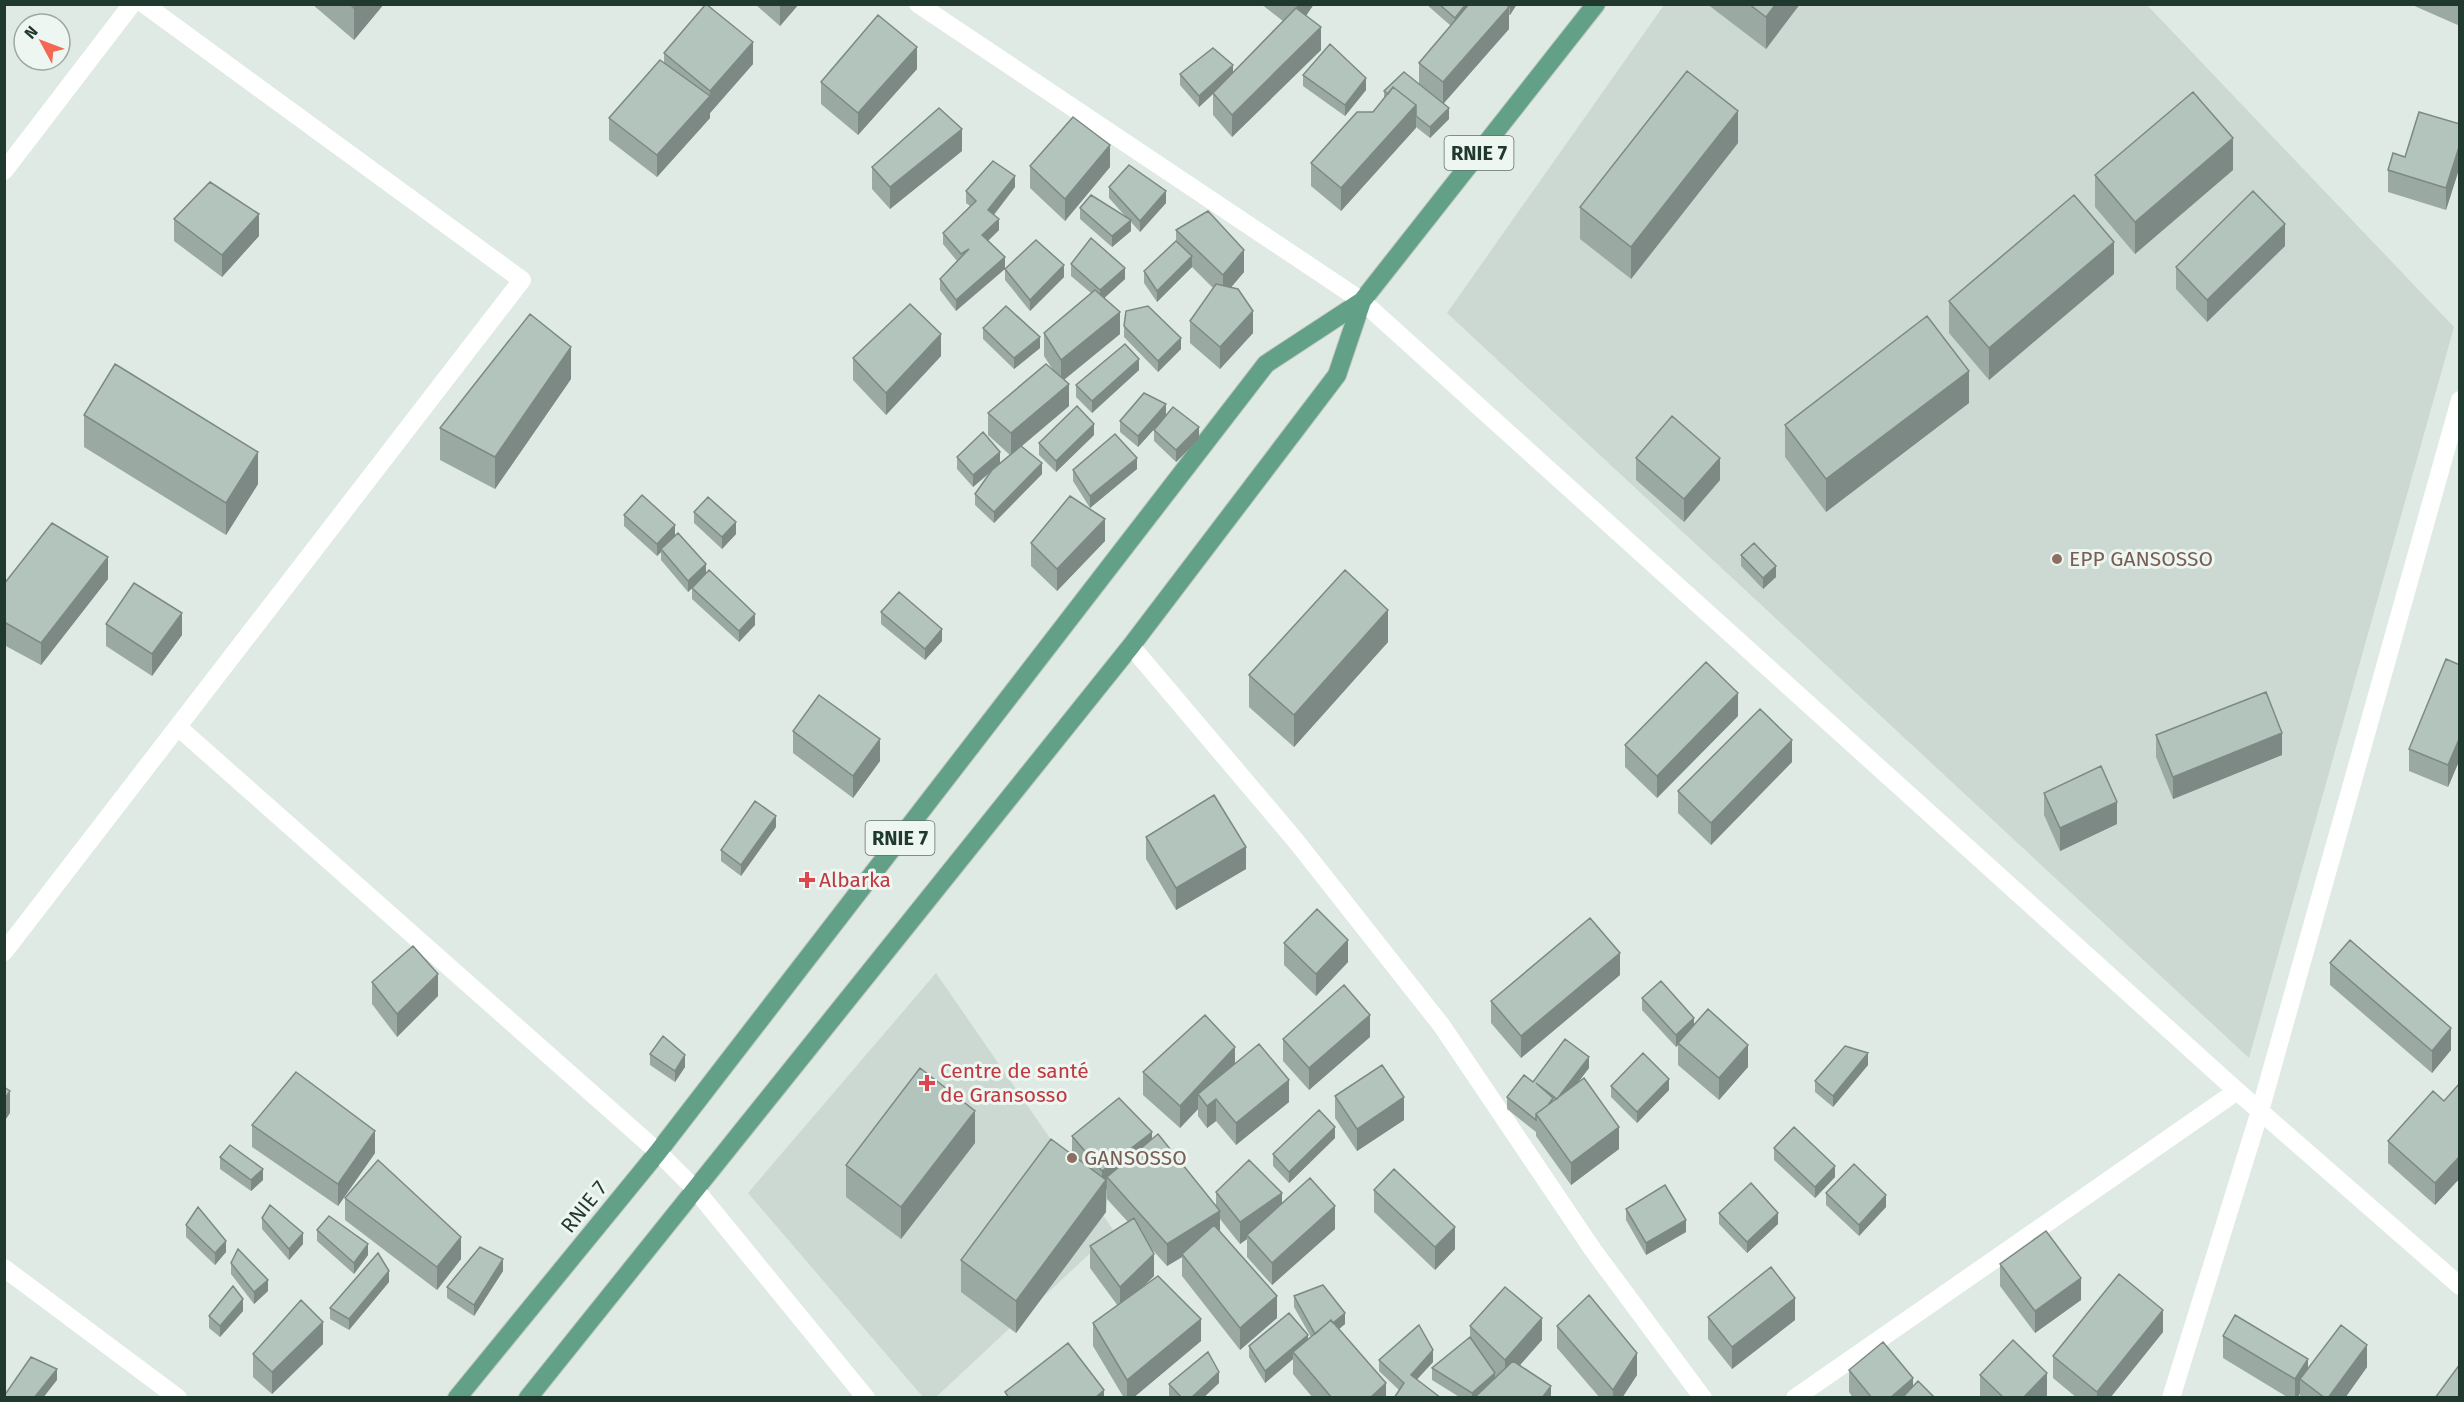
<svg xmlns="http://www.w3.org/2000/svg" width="2464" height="1402" viewBox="0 0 2464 1402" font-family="'Fira Sans',sans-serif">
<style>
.built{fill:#ccd9d2}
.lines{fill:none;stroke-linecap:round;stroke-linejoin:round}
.primary-casing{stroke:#bcc4c1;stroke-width:20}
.street{stroke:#fff;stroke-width:18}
.primary{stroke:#62a088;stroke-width:18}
.wall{fill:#9aa9a2}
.shaded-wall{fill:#7d8984}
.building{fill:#b3c4bc;stroke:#7d8984;stroke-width:1.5}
.education-dot{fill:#8d6e63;stroke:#eef6f1;stroke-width:2}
.health-dot{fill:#e0444e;stroke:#eef6f1;stroke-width:2}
.labels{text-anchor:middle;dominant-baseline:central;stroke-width:6;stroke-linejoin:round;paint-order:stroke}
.shield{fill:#eef6f1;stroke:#5d7269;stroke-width:1.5}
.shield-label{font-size:20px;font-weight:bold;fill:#1f392f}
.education-label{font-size:21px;fill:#785e54;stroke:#eef6f1;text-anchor:start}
.health-label{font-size:21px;fill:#be3a42;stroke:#eef6f1;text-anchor:start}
.street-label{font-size:21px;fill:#1f392f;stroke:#eef6f1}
</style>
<rect width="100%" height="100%" fill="#deeae3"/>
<path class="built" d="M1664 5H2147L2454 327 2249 1058 1447 313Z
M936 973 1114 1231 936 1397H923L748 1193Z"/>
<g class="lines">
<g class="primary-casing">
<path id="primary" d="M457 1398 658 1152 1266 364 1362 301 1596 4
M528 1398 1131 646 1337 375 1362 301"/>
</g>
<path class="street" d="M918 4 1362 301 2237 1091 2460 1286
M4 171 132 4
M1131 646 1296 841 1442 1026 1593 1250 1703 1398
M178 727 658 1152 695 1189 866 1398
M4 952 522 280 144 4
M4 1268 178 1398
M1795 1398 2237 1091
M2171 1398 2260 1111 2460 400"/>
<use href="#primary" class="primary"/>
</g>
<path class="wall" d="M312 4H384L354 40Z
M755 4H799L780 26Z
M1261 4H1314L1306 16 1321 50 1232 137 1213 115V94L1199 107 1180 85V74L1233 72 1283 21Z
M1426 4H1517L1510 15H1509V29L1444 103 1449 119 1430 138 1416 127 1341 211 1311 186V163L1373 112 1384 98V91L1419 83V63L1451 26Z
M1707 4H1800L1766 49Z
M2410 4H2460V26Z
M664 53 753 64 710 113V118L657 177 609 140V118L664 63Z
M917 69 858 135 821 104V82Z
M1303 75 1366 90 1345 116 1303 86Z
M2460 124V166L2446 210 2388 192V170L2405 157Z
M1738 143 1631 279 1580 239V207Z
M962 151 890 209 872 189V167Z
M1030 166 1110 167 1065 221 1030 188Z
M2233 170 2135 254 2095 207V175Z
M1015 187 994 215 999 230 987 241 956 311 940 290V279L957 261 943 244V233L970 206 966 203V191Z
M1109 187 1166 203 1140 232 1131 222V231L1112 247 1080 219V208L1126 217 1109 198Z
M174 219 259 236 222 277 174 241Z
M1176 230 1244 272 1231 287 1253 333 1220 369 1190 343V321L1213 288 1192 267 1157 302 1144 283V271L1176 241Z
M2285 246 2207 322 2176 289V267Z
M1071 264 1125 279 1104 298 1120 334 1064 380 1069 406 1022 446 1042 474 994 523 975 505V494L991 472 973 487 957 469V457L1000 463 1010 455 988 435V413L1053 370 1044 356V333L1091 293 1071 276Z
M1005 269 1064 277 1030 311 1005 280Z
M2114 274 1989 380 1949 333V301Z
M1124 326 1181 349 1158 372 1124 337Z
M983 328 1040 348 1014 369 983 339Z
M941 356 886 415 853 380V358Z
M1139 370 1092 413 1076 397V385Z
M571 379 495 489 440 460V428Z
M1969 403 1826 512 1785 457V425Z
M84 415 258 484 226 535 84 447Z
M1166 416 1138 447 1120 432V421Z
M1154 430 1199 439 1176 462 1154 441Z
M1094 435 1056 472 1039 455V443Z
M1636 458 1720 480 1684 522 1636 480Z
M1137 469 1090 508 1073 481V470Z
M694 512 736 534 722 549 694 523Z
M624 515 675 536 706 573 755 625 739 642 692 599V588L688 592 661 560V552L657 556 624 526Z
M1105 541 1057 591 1031 566V543Z
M1741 555 1776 577 1763 589 1741 566Z
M108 579 41 665 4 645V584Z
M881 612 942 641 925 660 881 624Z
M106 624 182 635 152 676 106 646Z
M1388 642 1294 747 1249 707V675Z
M2460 665V759L2448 787 2409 771V749Z
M1738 716 1657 798 1625 767V745Z
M793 731 880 761 853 798 793 753Z
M2156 735 2282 755 2173 799 2156 757Z
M1792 762 1711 845 1678 813V791Z
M2044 793 2117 824 2060 851 2044 815Z
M776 827 741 876 721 861V850Z
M1146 837 1246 869 1176 910 1146 859Z
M1284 943 1348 962 1316 996 1284 965Z
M2330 963 2451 1050 2432 1073 2330 985Z
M1620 975 1521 1058 1491 1023V1001Z
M372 982 438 996 397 1037 372 1004Z
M1642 998 1694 1025 1748 1067 1719 1100 1678 1065V1044L1676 1047 1642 1010Z
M1370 1037 1309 1090 1283 1061V1039Z
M650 1054 685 1067 675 1082 650 1065Z
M1235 1064 1289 1102 1236 1145 1216 1121 1207 1128 1198 1116V1109L1180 1128 1143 1095V1072Z
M1868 1065 1833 1107 1815 1092V1081Z
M1589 1068 1577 1083 1619 1149 1571 1185 1536 1136V1132L1507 1109V1097L1533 1082Z
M2460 1083V1178L2435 1205 2388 1163V1141L2444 1101Z
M1611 1086 1669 1090 1637 1123 1611 1097Z
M1335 1096 1404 1120 1357 1151 1335 1118Z
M252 1125 375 1153 338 1206 252 1147Z
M1072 1136 1152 1138 1216 1207V1192L1282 1203 1335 1229 1272 1285 1247 1257V1239L1240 1244 1220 1219V1231L1277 1318 1240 1350 1182 1276V1257L1167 1266 1149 1246 1154 1276 1140 1289 1201 1341 1133 1398H1124L1093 1346V1323L1118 1306 1090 1268V1246L1128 1222 1107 1199V1189H1106V1212L1016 1333 961 1292V1260L1072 1154Z
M1335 1138 1289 1183 1273 1166V1154Z
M975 1143 901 1239 846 1197V1165Z
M1774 1148 1835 1177 1815 1198 1774 1160Z
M220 1157 263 1180 251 1191 220 1169Z
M1374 1190 1455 1249 1435 1270 1374 1212Z
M1826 1193 1886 1207 1859 1236 1826 1205Z
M345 1198 461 1259 437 1290 345 1220Z
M1626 1209 1686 1232 1646 1255 1626 1220Z
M1719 1213 1778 1224 1747 1253 1719 1224Z
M262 1218 303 1244 289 1260 262 1229Z
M186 1225 226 1252 215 1265 186 1237Z
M317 1230 368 1255 354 1274 317 1241Z
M231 1263 268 1291 254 1304 231 1274Z
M2000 1264 2081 1300 2035 1333 2000 1286Z
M503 1271 474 1316 447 1298V1287Z
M389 1282 349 1330 330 1319V1308Z
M1294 1296 1345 1324 1339 1329 1386 1398H1313L1293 1374V1359L1265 1383 1249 1357V1346L1308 1339 1311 1337 1294 1307Z
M243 1311 220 1337 209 1328V1316Z
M1708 1317 1795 1320 1732 1369 1708 1339Z
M1470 1326 1542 1340 1520 1365 1551 1398H1461L1432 1380V1368L1470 1337Z
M1557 1326 1637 1375 1622 1398H1600L1557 1348Z
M2163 1332 2110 1398H2077L2053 1378V1356Z
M2223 1336 2308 1369 2367 1367 2345 1398H2300V1393L2298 1398H2289L2223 1358Z
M323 1344 272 1394 253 1377V1354Z
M1379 1360 1433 1362 1417 1379 1399 1390 1379 1371Z
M1849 1370 1913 1386 1935 1398H1853L1849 1392Z
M1980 1375 2047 1395 2045 1398H1980Z
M1219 1383 1203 1398H1171L1169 1395V1384Z"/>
<path class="shaded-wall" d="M357 4H384L354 40V8Z
M780 4H799L780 26Z
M1298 4H1314L1296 30V8Z
M1466 4H1472L1455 29V18Z
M1510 4H1517L1510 15Z
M1776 4H1800L1766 49V17Z
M1509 7V29L1443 104V82Z
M1321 27V50L1232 137V115Z
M753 42V64L710 113V91Z
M917 47V69L858 135V113Z
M1233 65V76L1213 93V94L1199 107V96Z
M1366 78V90L1345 116V105Z
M710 96V118L657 177V155Z
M1416 105V128L1341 211V188Z
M1449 108V119L1430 138V127Z
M1738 111V143L1631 279V247Z
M962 129V151L890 209V187Z
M2233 138V170L2135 254V222Z
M2460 144V166L2446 210V188Z
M1110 145V167L1065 221V199Z
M1015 176V187L988 222V210Z
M1166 191V203L1140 232V221Z
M259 214V236L222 277V255Z
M999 219V230L982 247V235Z
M1131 220V231L1112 247V236Z
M2285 224V246L2207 322V300Z
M2114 242V274L1989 380V348Z
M1244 250V272L1223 297V275Z
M1192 256V267L1157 302V291Z
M1005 257V269L956 311V300Z
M1064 265V277L1030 311V300Z
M1125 268V279L1100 302V290Z
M1253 311V333L1220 369V347Z
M1120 312V334L1061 382V360Z
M941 334V356L886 415V393Z
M1040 337V348L1014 369V358Z
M1181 338V349L1158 372V361Z
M571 347V379L495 489V457Z
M1139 359V370L1092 413V401Z
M1969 371V403L1826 512V479Z
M1069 384V406L1011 455V433Z
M1166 404V416L1138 447V436Z
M1094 424V435L1056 472V461Z
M1199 427V439L1176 462V450Z
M258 452V484L226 535V503Z
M1000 452V463L973 487V475Z
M1137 458V469L1090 508V496Z
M1720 458V480L1684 522V499Z
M1042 463V474L994 523V512Z
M1105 519V541L1057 591V569Z
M736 522V534L722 549V537Z
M675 525V536L661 549V552L657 556V544Z
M108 557V579L41 665V643Z
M706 564V576L688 592V581Z
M1776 566V577L1763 589V578Z
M1388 610V642L1294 747V715Z
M182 613V635L152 676V654Z
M755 614V625L739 642V631Z
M942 629V641L925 660V649Z
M1738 693V716L1657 798V776Z
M2282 733V755L2173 799V777Z
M2460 737V759L2448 787V765Z
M880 739V761L853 798V776Z
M1792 740V762L1711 845V823Z
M2117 802V824L2060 851V828Z
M776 816V827L741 876V865Z
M1246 847V869L1176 910V888Z
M1348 940V962L1316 996V974Z
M1620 953V975L1521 1058V1036Z
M438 974V996L397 1037V1014Z
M1370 1015V1037L1309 1090V1068Z
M1694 1018V1030L1676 1047V1035Z
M2451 1028V1050L2432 1073V1051Z
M1748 1045V1067L1719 1100V1078Z
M1235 1047V1069L1198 1094V1109L1180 1128V1106Z
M1868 1053V1065L1833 1107V1096Z
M685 1055V1067L675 1082V1071Z
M1589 1057V1068L1557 1110V1099Z
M1669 1079V1090L1637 1123V1112Z
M1289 1080V1102L1236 1145V1123Z
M10 1091V1113L4 1122V1100Z
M1404 1097V1120L1357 1151V1129Z
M1216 1099V1121L1207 1128V1106Z
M975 1111V1143L901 1239V1207Z
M1335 1127V1138L1289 1183V1172Z
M1619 1127V1149L1571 1185V1163Z
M375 1131V1153L338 1206V1184Z
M1152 1132V1154L1107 1177 1106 1212 1016 1333V1301L1102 1186V1171Z
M2460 1156V1178L2435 1205V1183Z
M1835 1166V1177L1815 1198V1187Z
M263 1169V1180L251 1191V1180Z
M1282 1193V1215L1247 1235V1239L1240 1244V1222Z
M1886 1195V1207L1859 1236V1225Z
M1335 1206V1229L1272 1285V1263Z
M1220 1211V1233L1182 1254V1257L1167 1266V1244Z
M1778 1213V1224L1747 1253V1242Z
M1686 1220V1232L1646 1255V1243Z
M1455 1227V1249L1435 1270V1247Z
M303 1233V1244L289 1260V1249Z
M461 1237V1259L437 1290V1267Z
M226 1241V1252L215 1265V1253Z
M368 1244V1255L354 1274V1263Z
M1154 1254V1276L1120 1309V1287Z
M503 1259V1271L474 1316V1305Z
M389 1271V1282L349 1330V1319Z
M2081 1278V1300L2035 1333V1311Z
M268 1280V1291L254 1304V1292Z
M1277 1296V1318L1240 1350V1328Z
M1795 1298V1320L1732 1369V1347Z
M243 1299V1311L220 1337V1326Z
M2163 1310V1332L2110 1398H2097V1392Z
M1345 1313V1324L1316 1348V1337Z
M1542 1318V1340L1505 1382V1360Z
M1201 1319V1341L1133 1398H1127V1380Z
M323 1322V1344L272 1394V1372Z
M1308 1335V1347L1293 1352V1359L1265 1383V1371Z
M2367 1345V1367L2345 1398H2328Z
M1433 1350V1362L1411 1386V1375Z
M1637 1353V1375L1622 1398H1613V1390Z
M2308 1359V1381L2300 1379V1393L2298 1398H2295V1379Z
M57 1369V1380L43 1398H34Z
M1219 1372V1383L1203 1398H1191Z
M1495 1373V1385L1480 1398H1472V1393Z
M2047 1373V1395L2045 1398H2023Z
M1913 1378V1398H1890Z
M1386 1383V1398H1370Z
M1551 1386V1398H1542Z
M1104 1390V1398H1095Z"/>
<path class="building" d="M350 4H357L354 8Z
M706 4 753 42 710 91 664 53Z
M1439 4H1466L1455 18Z
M1469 4H1506L1509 7 1443 82 1419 63Z
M1749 4H1776L1766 17Z
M1296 8 1321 27 1232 115 1213 93Z
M878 15 917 47 858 113 821 82Z
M1330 44 1366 78 1345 105 1303 75Z
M1213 48 1233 65 1199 96 1180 74Z
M660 60 710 96 657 155 609 118Z
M1687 71 1738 111 1631 247 1580 207Z
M1404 72 1449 108 1430 127 1416 116V105L1393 87 1388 94 1384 91Z
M1393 87 1416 105 1341 188 1311 163 1357 112H1373Z
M2193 92 2233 138 2135 222 2095 175Z
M939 108 962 129 890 187 872 167Z
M2419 112 2460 124V144L2446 188 2388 170 2393 153 2405 157Z
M1073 117 1110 145 1065 199 1030 166Z
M993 161 1015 176 988 210 999 219 982 235 1005 257 956 300 940 279 969 249 961 254 943 233 976 201 966 191Z
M1129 165 1166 191 1140 221 1109 187Z
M210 182 259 214 222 255 174 219Z
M2253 191 2285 224 2207 300 2176 267Z
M1091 195 1131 220 1112 236 1080 208Z
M2074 195 2114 242 1989 348 1949 301Z
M1208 211 1244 250 1223 275 1176 230Z
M1091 238 1125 268 1100 290 1071 264Z
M1036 240 1064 265 1030 300 1005 269Z
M1176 241 1192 256 1157 291 1144 271Z
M1216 284 1238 289 1253 311 1220 347 1190 321Z
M1095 290 1120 312 1061 360 1044 333Z
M910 304 941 334 886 393 853 358Z
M1006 306 1040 337 1014 358 983 328Z
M1148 306 1181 338 1158 361 1124 326 1126 311Z
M530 314 571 347 495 457 440 428Z
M1927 316 1969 371 1826 479 1785 425Z
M1125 344 1139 359 1092 401 1076 385Z
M115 364 258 452 226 503 84 415Z
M1046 364 1069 384 1011 433 988 413Z
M1144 393 1166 404 1138 436 1120 421Z
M1077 406 1094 424 1056 461 1039 443Z
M1173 407 1199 427 1176 450 1154 430Z
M1672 416 1720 458 1684 499 1636 458Z
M983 432 1000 452 973 475 957 457Z
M1115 434 1137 458 1090 496 1073 470Z
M1021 446 1042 463 994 512 975 494 992 470Z
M642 495 675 525 657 544 624 515Z
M1070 496 1105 519 1057 569 1031 543Z
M708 497 736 522 722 537 694 512Z
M52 523 108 557 41 643 4 622V584Z
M678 533 706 564 688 581 661 549Z
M1754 543 1776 566 1763 578 1741 555Z
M709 570 755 614 739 631 692 588Z
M1345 570 1388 610 1294 715 1249 675Z
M134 583 182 613 152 654 106 624Z
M899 592 942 629 925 649 881 612Z
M2446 659 2460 665V737L2448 765 2409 749Z
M1706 662 1738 693 1657 776 1625 745Z
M2266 692 2282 733 2173 777 2156 735Z
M819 695 880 739 853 776 793 731Z
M1760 709 1792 740 1711 823 1678 791Z
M2101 766 2117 802 2060 828 2044 793Z
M1214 795 1246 847 1176 888 1146 837Z
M755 801 776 816 741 865 721 850Z
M1317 909 1348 940 1316 974 1284 943Z
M1590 918 1620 953 1521 1036 1491 1001Z
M2350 940 2451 1028 2432 1051 2330 963Z
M413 946 438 974 397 1014 372 982Z
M1661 981 1694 1018 1676 1035 1642 998Z
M1344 985 1370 1015 1309 1068 1283 1039Z
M1708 1009 1748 1045 1719 1078 1678 1043Z
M1205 1015 1235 1047 1180 1106 1143 1072Z
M663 1036 685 1055 675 1071 650 1054Z
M1565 1039 1589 1057 1557 1099 1536 1083 1553 1098 1548 1105 1536 1114V1120L1507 1097 1524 1075 1533 1082Z
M1259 1044 1289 1080 1236 1123 1216 1099 1207 1106 1198 1094Z
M1845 1046 1868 1053 1833 1096 1815 1081Z
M1643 1053 1669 1079 1637 1112 1611 1086Z
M1382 1065 1404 1097 1357 1129 1335 1096Z
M920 1068 975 1111 901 1207 846 1165Z
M296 1072 375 1131 338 1184 252 1125Z
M1584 1078 1619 1127 1571 1163 1536 1114Z
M2460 1083V1156L2435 1183 2388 1141 2433 1091 2444 1101Z
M4 1087 10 1091 4 1100Z
M1119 1098 1152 1132 1102 1171 1072 1136Z
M1319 1110 1335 1127 1289 1172 1273 1154Z
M1794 1127 1835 1166 1815 1187 1774 1148Z
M1158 1134 1220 1211 1167 1244 1107 1177Z
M1051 1139 1106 1180 1016 1301 961 1260Z
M230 1145 263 1169 251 1180 220 1157Z
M378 1160 461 1237 437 1267 345 1198Z
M1249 1160 1282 1193 1240 1222 1216 1192Z
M1854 1164 1886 1195 1859 1225 1826 1193Z
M1394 1169 1455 1227 1435 1247 1374 1190Z
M1310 1178 1335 1206 1272 1263 1247 1235Z
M1751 1183 1778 1213 1747 1242 1719 1213Z
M1665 1185 1686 1220 1646 1243 1626 1209Z
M270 1205 303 1233 289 1249 262 1218Z
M198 1207 226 1241 215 1253 186 1225Z
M329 1216 368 1244 354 1263 317 1230Z
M1134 1218 1154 1254 1120 1287 1090 1246Z
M1214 1225 1277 1296 1240 1328 1182 1254Z
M2046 1231 2081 1278 2035 1311 2000 1264Z
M480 1247 503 1259 474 1305 447 1287Z
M238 1249 268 1280 254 1292 231 1263Z
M378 1253 389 1271 349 1319 330 1308Z
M1771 1267 1795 1298 1732 1347 1708 1317Z
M2119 1274 2163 1310 2097 1392 2053 1356Z
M1158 1276 1201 1319 1127 1380 1093 1323Z
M1323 1285 1345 1313 1333 1323 1331 1320 1315 1334 1294 1296Z
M233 1286 243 1299 220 1326 209 1316Z
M1505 1287 1542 1318 1505 1360 1470 1326Z
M1589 1295 1637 1353 1613 1390 1557 1326Z
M301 1300 323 1322 272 1372 253 1354Z
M1289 1313 1308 1335 1265 1371 1249 1346Z
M2235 1315 2308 1359 2295 1379 2223 1336Z
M1331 1320 1386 1383 1370 1398H1332L1293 1352Z
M1419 1325 1433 1350 1411 1375 1441 1398H1394L1404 1383 1379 1360Z
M2341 1325 2367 1345 2328 1398H2325L2300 1379Z
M1470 1337 1495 1373 1472 1393 1432 1368Z
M2013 1340 2047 1373 2023 1398H2004L1980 1375Z
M1883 1342 1913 1378 1890 1398H1872L1849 1370Z
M1068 1343 1104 1390 1095 1398H1009L1005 1392Z
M1208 1352 1219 1372 1191 1398H1182L1169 1384Z
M31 1357 57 1369 34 1398H5L4 1396Z
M1513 1361 1551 1386 1542 1398H1474Z
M2460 1364V1398H2435Z
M1918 1381 1935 1398H1902Z"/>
<g class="education-dot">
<circle cx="2057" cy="559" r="6"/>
<circle cx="1072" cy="1158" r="6"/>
</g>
<g class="health-dot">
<path d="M804 871h6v6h6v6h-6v6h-6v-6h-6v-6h6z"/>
<path d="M924 1074h6v6h6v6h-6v6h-6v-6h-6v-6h6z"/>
</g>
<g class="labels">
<g class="shield">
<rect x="1444.5" y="136" width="69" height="34" rx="4.5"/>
<rect x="865.5" y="821" width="69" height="34" rx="4.5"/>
</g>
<g class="shield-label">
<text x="1479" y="153">RNIE 7</text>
<text x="900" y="838">RNIE 7</text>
</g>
<g class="education-label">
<text x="2069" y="559">EPP GANSOSSO</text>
<text x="1084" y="1158">GANSOSSO</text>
</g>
<g class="health-label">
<text x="819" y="880">Albarka</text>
<text x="940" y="1071">Centre de santé<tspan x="940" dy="24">de Gransosso</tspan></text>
</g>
<g class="street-label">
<text transform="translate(584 1207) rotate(-51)">RNIE 7</text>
</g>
</g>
<rect width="2464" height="1402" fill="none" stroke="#1f392f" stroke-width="12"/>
<g transform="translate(42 42) rotate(311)"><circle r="28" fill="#eef6f1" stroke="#9baaa3" stroke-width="1.5"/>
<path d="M0-4.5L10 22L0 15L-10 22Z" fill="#f36753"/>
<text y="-9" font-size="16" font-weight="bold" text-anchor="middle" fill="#1f392f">N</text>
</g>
</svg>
